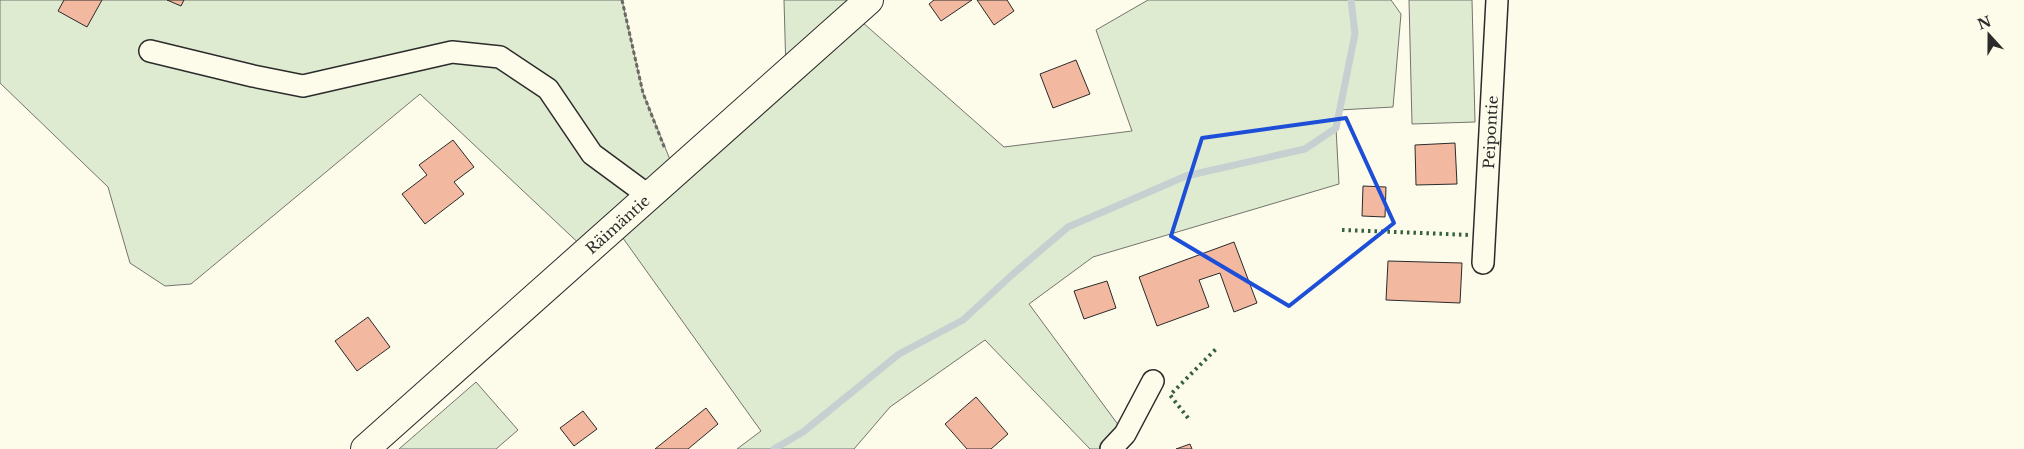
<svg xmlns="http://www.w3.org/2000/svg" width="2024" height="449" viewBox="0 0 2024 449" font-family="'Libre Baskerville',serif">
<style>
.green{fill:#deebd1;stroke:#74746e}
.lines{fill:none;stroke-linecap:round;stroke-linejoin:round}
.stream{stroke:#c7d0d0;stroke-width:7}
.building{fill:#f2b8a0;stroke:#2b2b2b}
.street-casing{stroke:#2b2b2b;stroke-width:24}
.secondary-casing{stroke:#2b2b2b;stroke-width:30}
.path{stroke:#6a6964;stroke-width:3;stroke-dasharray:4 2.5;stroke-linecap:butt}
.street{stroke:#fdfbea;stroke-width:21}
.secondary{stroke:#fdfbea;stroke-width:28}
.hedge{stroke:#34623c;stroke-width:4;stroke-dasharray:2.5 4;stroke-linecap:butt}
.marked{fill:none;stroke:#1d4ed8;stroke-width:4;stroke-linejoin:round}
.labels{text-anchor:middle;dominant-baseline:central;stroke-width:4;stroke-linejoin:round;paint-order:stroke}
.street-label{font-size:15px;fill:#2b2b2b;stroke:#fdfbea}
</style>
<rect width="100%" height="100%" fill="#fdfbea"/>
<path class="green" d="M0 0H622L643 93 675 172 786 73 784 0H869L853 14 1004 147 1132 131 1096 30 1148 0H1391L1401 14 1393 107 1339 110 1336 128 1339 184 1093 257 1029 304 1125 434 1111 449H1090L985 340 890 407 854 449H737L761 431 615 227 587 251 420 94 191 284 165 286 130 263 108 187 0 83Z
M1409 0H1472L1475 122 1412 124Z
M476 382 518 430 496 449H399Z"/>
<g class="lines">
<path class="stream" d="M774 449 803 432 899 354 963 320 1013 274 1068 227 1186 176 1305 149 1336 128 1355 34 1351 0"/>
</g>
<path class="building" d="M64 0H102L87 27 58 11Z
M167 0H184L181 6Z
M934 0H972L941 21 929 4Z
M977 0H1007L1014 11 994 25Z
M1076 60 1090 94 1053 108 1040 74Z
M453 140 474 167 454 182 464 194 425 224 402 194 427 175 419 165Z
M1455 143 1457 184 1416 185 1415 145Z
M1363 186 1386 187 1385 217 1362 216Z
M1234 242 1257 303 1234 312 1220 273 1199 280 1209 307 1157 326 1139 277Z
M1388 261 1462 263 1460 303 1386 300Z
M1107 281 1116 308 1084 319 1074 291Z
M368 317 390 347 357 371 335 341Z
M976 397 1008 434 991 449H967L945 424Z
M706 408 718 424 688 449H655Z
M583 411 597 429 574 446 560 428Z
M1190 444 1192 449H1176Z"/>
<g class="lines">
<g class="street-casing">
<g id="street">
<path d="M150 51 253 76 303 86 452 52 500 57 548 89 592 154 649 196"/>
<path id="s1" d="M1483 263 1497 0"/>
<path d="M1111 449 1125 434 1153 381"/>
</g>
</g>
<g class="secondary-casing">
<g id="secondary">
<path id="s2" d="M365 449 869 0"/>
</g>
</g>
<path class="path" d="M622 0 643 93 665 149"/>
<use href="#street" class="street"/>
<use href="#secondary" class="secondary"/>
<path class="hedge" d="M1342 230 1471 235
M1188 418 1170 395 1217 348"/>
</g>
<path class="marked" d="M1346 118 1394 223 1289 306 1171 236 1202 138Z"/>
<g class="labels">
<g class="street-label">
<text stroke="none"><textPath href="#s1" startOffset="131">Peipontie</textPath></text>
<text stroke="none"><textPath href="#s2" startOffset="338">Räimäntie</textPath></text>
</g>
</g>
<g transform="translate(1989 35) rotate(339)" stroke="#fdfbea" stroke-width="4" paint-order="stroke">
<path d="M0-4L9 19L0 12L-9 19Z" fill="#2b2b2b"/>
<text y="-8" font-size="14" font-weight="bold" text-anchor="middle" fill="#2b2b2b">N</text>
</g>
</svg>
